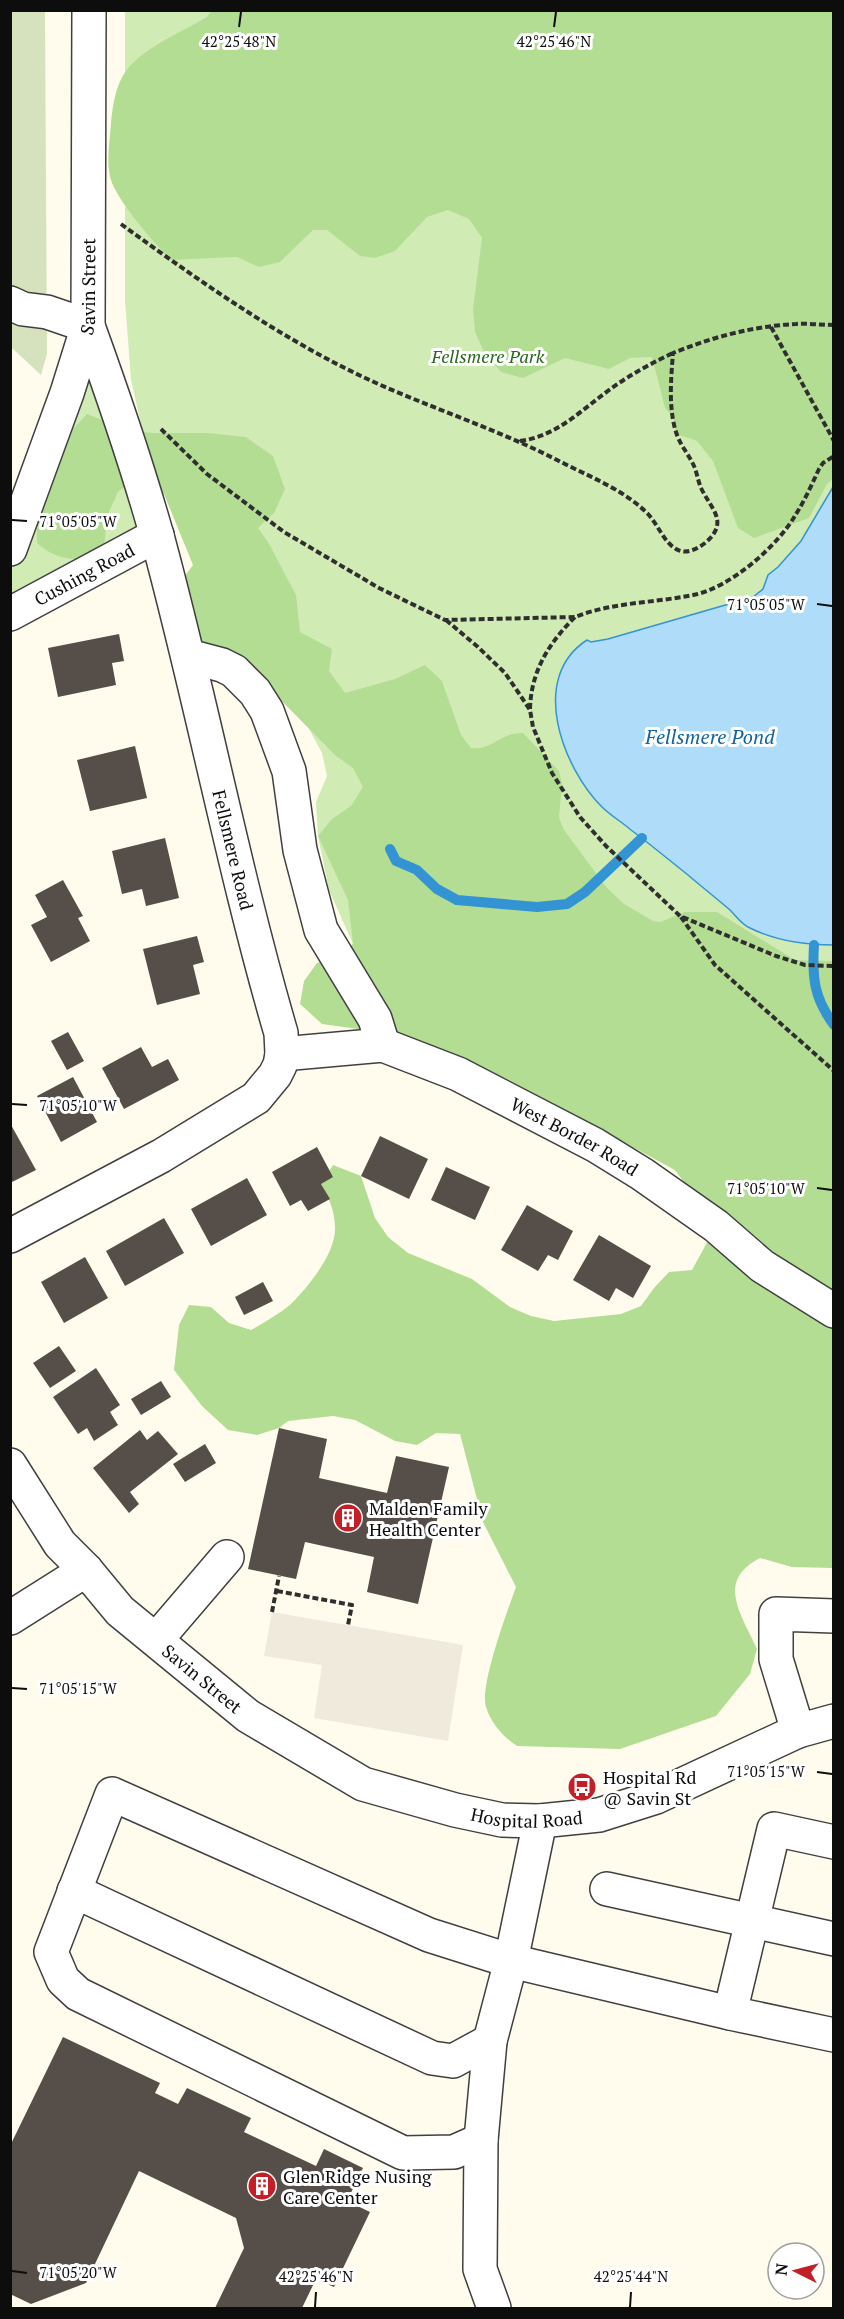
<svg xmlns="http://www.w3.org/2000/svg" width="844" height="2319" viewBox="0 0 844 2319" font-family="'PT Serif',serif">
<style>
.green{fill:#d1ebb5}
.forest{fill:#b4dd94}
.cemetery{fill:#d6e2bd}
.plaza{fill:#efeadc}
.water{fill:#afddf9;stroke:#3393d3;stroke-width:1.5}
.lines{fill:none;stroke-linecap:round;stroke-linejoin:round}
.stream{stroke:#3393d3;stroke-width:10}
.building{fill:#564e49}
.minor-casing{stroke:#404040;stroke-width:36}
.path{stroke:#2f2f2f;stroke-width:4;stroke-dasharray:6 3;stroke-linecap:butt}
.minor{stroke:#fff;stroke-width:33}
.ticks{fill:none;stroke:#0d0d0d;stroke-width:2}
.labels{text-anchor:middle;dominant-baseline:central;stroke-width:6;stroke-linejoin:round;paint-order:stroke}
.street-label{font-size:18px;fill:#0d0d0d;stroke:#fff}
.park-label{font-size:18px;font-style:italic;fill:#2a681b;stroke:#fff}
.poi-label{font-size:18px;fill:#0d0d0d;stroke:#fff;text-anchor:start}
.water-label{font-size:20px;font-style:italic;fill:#1163a4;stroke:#fff}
.ticks-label{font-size:15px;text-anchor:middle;fill:#0d0d0d;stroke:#fff;stroke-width:6;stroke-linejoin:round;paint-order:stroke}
</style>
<rect width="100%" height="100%" fill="#fffced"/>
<path class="green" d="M125 11H833V1282L353 944 329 890 318 836 316 802 327 776 322 753 286 686 147 450 131 380 125 300Z
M80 355 157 535 11 614 10 549Z"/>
<path class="forest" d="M211 11H833L834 478 827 484 809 518 754 538 738 528 713 461 697 441 676 434 673 417 665 408 652 357 630 358 609 369 565 358 523 378 501 372 485 354 475 332 473 309 482 238 469 219 448 210 427 217 395 251 375 258 360 256 327 230H313L280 262 259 267 237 257 171 260C152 240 123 208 112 183 105 165 110 142 111 123 113 104 116 82 129 67 149 45 182 32 207 17Z
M87 414 127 430 153 433H208L246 437 273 456 285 489 274 513 258 528 268 542 296 595 300 632 332 649 329 671 345 693 395 679 425 665 442 681 461 735 471 748C493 751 500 732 523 733L559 771 562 783 559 818 564 830 607 888 624 904 653 921 660 922 685 912H717L795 960 833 961V1568L792 1567 760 1558C715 1581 742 1615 757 1649L750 1674 716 1716 620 1749 517 1746C503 1737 491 1723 486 1707 479 1687 508 1609 516 1587L483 1522 460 1434 436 1433 417 1445 395 1441 355 1420 333 1416 288 1421 279 1428 257 1435 228 1430 202 1406 174 1370 179 1325 189 1305 211 1307 229 1323 251 1330C265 1322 279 1314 291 1304 308 1287 336 1253 335 1228 335 1212 329 1197 321 1184L333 1165 361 1176 375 1218 388 1237 408 1253 472 1279 510 1307 531 1316 554 1321 621 1314 641 1306 654 1288 669 1272 692 1270 716 1226 675 1170 575 1116 458 1074 380 1032 322 1024 300 1004 304 981 317 963 338 955 353 944 348 900 318 836 332 819 351 806 363 787 353 768 336 756 249 668 202 652 171 595 193 565 164 494 135 479 118 492 108 514 103 553 94 560C71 559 56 560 37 543V528L73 429Z"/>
<path class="cemetery" d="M10 11H45L47 354 41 375 11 347Z"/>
<path class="plaza" d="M272 1612 463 1645 448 1741 314 1718 322 1665 264 1656Z"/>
<path class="water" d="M833 487 834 945C804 945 776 941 750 928 742 925 736 916 730 910 716 898 702 887 688 875 669 860 650 844 631 830 622 822 611 816 602 807 563 768 528 678 587 640L591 642 608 639 753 597 763 589 768 575 778 567 801 541Z"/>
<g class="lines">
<path class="stream" d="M390 849 396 861 417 870 437 889 457 900 537 907 567 904 585 892 642 838
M814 945C812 978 814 998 834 1025"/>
</g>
<path class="building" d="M119 634 124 661 112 663 116 685 58 697 48 648Z
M135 746 147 798 90 811 77 760Z
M165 838 179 898 146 906 142 889 122 894 112 851Z
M63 880 83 916 78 918 90 941 51 962 31 925 47 917 35 895Z
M197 936 204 962 193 965 200 994 157 1005 143 949Z
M68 1032 84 1061 67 1070 51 1041Z
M141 1047 152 1067 168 1059 179 1080 124 1109 102 1068Z
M73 1077 97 1122 61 1142 37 1096Z
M10 1123 36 1170 10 1183Z
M380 1136 428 1159 409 1199 361 1176Z
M317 1147 333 1177 321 1184 330 1199 308 1211 301 1200 290 1206 272 1172Z
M446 1167 490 1187 475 1220 431 1200Z
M247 1178 267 1215 211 1246 191 1209Z
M527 1205 573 1231 558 1260 548 1255 538 1271 501 1250Z
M164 1218 184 1253 125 1286 106 1251Z
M599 1235 651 1266 633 1298 616 1288 609 1301 573 1280Z
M85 1257 108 1298 64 1323 41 1282Z
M263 1282 273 1301 244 1315 235 1297Z
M59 1346 76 1371 50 1388 33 1363Z
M96 1368 120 1405 110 1412 118 1425 94 1441 87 1428 78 1434 53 1397Z
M161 1381 171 1397 141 1415 131 1399Z
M279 1428 327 1439 319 1478 387 1493 396 1456 449 1467 418 1604 367 1592 374 1557 305 1542 296 1579 248 1569Z
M140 1430 147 1440 158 1431 178 1454 130 1492 139 1504 129 1513 93 1468Z
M205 1444 216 1463 185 1482 173 1464Z
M63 2037 160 2083 155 2093 178 2104 187 2088 251 2118 244 2132 316 2166 324 2149 363 2168 347 2201 370 2212 334 2287 316 2279 302 2308H215L244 2248 236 2218 139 2171 86 2283 31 2304 10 2294V2146Z"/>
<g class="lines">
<g class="minor-casing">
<g id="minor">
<path id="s1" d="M10 303 23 309 47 312 88 326C113 395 137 465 157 536 202 701 233 869 281 1033L282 1054 280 1065 275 1075 256 1098 161 1156 10 1236"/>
<path id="s2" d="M10 549 67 393 88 326 89 10"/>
<path id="s3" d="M10 614 157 535"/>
<path d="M188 656 222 665 234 671 255 692 267 711 289 771 300 850 321 930 375 1019 383 1045"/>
<path id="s4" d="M282 1054 383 1045 458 1074 595 1145 642 1174 716 1226 762 1266 834 1311"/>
<path id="s5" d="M10 1465 60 1544 86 1570 120 1611 248 1716 363 1784 455 1810 502 1820 540 1821 599 1815 656 1797 798 1731 834 1721"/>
<path d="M10 1618 86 1570"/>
<path d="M156 1640 227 1557"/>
<path d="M798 1731 776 1659V1614L834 1616"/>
<path d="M607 1889 834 1939"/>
<path d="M74 1891 432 2058 453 2061 490 2041"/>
<path d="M730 2013 834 2035"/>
<path d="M481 2140 454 2152 403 2153 78 1994 63 1980 51 1952 112 1794 429 1935 511 1961 730 2013 774 1829 834 1842"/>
<path d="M494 2308 480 2269 481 2140 490 2041 511 1961 540 1821"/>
</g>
</g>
<path class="path" d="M121 224C198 280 277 336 363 377 427 407 495 428 559 461 590 477 623 489 648 514 658 525 664 542 676 549 686 555 697 549 705 543 730 522 711 509 701 488 698 481 697 473 694 466 689 455 681 446 677 435 668 410 671 379 673 353 713 337 753 326 796 324 808 323 821 325 834 325
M771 327 834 441
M161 429 207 474 284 532 379 588 445 620 575 617C613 602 654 603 693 595 730 588 778 546 796 514 805 500 812 484 819 469L823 463 834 456
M520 441C558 436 582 409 612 388 631 374 652 363 673 353
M446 620 478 647 505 673 518 692 530 710 533 727 552 773 580 817 606 846 680 916 776 956 805 965 834 966
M530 709C531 671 549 643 575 617
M681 917 715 965 834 1071
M277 1591 352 1605 348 1625
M272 1612 279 1576"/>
<use href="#minor" class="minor"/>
</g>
<path class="ticks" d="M239 27 241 12M554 27 556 12M12 520 27 521M817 604 832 606M12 1104 27 1105M817 1188 832 1190M12 1688 27 1689M817 1772 832 1774M12 2271 27 2273M315 2307 316 2292M630 2307 631 2292"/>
<defs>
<g id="building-disc" transform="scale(1.5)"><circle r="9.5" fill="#c31f26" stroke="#fff"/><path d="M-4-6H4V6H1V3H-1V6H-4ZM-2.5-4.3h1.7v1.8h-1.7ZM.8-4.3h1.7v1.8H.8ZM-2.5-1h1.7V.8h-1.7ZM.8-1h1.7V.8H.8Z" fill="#fff"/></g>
<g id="bus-disc" transform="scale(1.5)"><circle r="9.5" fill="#c31f26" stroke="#fff"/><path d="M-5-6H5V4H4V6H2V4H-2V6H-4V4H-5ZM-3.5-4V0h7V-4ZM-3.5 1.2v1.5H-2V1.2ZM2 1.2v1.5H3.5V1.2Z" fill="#fff"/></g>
</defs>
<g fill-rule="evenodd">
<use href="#building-disc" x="348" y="1518"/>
<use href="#bus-disc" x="582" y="1787"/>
<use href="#building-disc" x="262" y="2186"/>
</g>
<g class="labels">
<g class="street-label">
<text stroke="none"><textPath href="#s2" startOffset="276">Savin Street</textPath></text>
<text stroke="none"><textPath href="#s3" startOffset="84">Cushing Road</textPath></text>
<text stroke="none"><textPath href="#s1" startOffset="626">Fellsmere Road</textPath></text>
<text stroke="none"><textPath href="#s4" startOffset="314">West Border Road</textPath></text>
<text stroke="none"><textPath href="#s5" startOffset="290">Savin Street</textPath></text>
<text stroke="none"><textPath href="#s5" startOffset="651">Hospital Road</textPath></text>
</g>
<g class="park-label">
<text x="488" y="356">Fellsmere Park</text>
</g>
<g class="poi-label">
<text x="369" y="1508">Malden Family<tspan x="369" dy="21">Health Center</tspan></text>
<text x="603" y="1777">Hospital Rd<tspan x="603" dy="21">@ Savin St</tspan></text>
<text x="283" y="2176">Glen Ridge Nusing<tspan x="283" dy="21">Care Center</tspan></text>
</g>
<g class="water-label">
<text x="710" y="736">Fellsmere Pond</text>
</g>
</g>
<g class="ticks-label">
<text x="239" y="47">42°25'48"N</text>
<text x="554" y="47">42°25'46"N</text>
<text x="78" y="527">71°05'05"W</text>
<text x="766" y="610">71°05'05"W</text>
<text x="78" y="1111">71°05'10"W</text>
<text x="766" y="1194">71°05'10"W</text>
<text x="78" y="1694">71°05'15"W</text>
<text x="766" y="1777">71°05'15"W</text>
<text x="78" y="2278">71°05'20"W</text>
<text x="316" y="2282">42°25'46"N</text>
<text x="631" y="2282">42°25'44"N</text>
</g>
<rect width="844" height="2319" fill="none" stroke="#0d0d0d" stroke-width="24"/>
<g transform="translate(796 2271) rotate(276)"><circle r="28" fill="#ffffff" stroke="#9e9e9e" stroke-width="1.5"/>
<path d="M0-4.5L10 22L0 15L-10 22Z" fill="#c31f26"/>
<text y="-9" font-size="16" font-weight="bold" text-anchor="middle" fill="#0d0d0d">N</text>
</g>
</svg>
